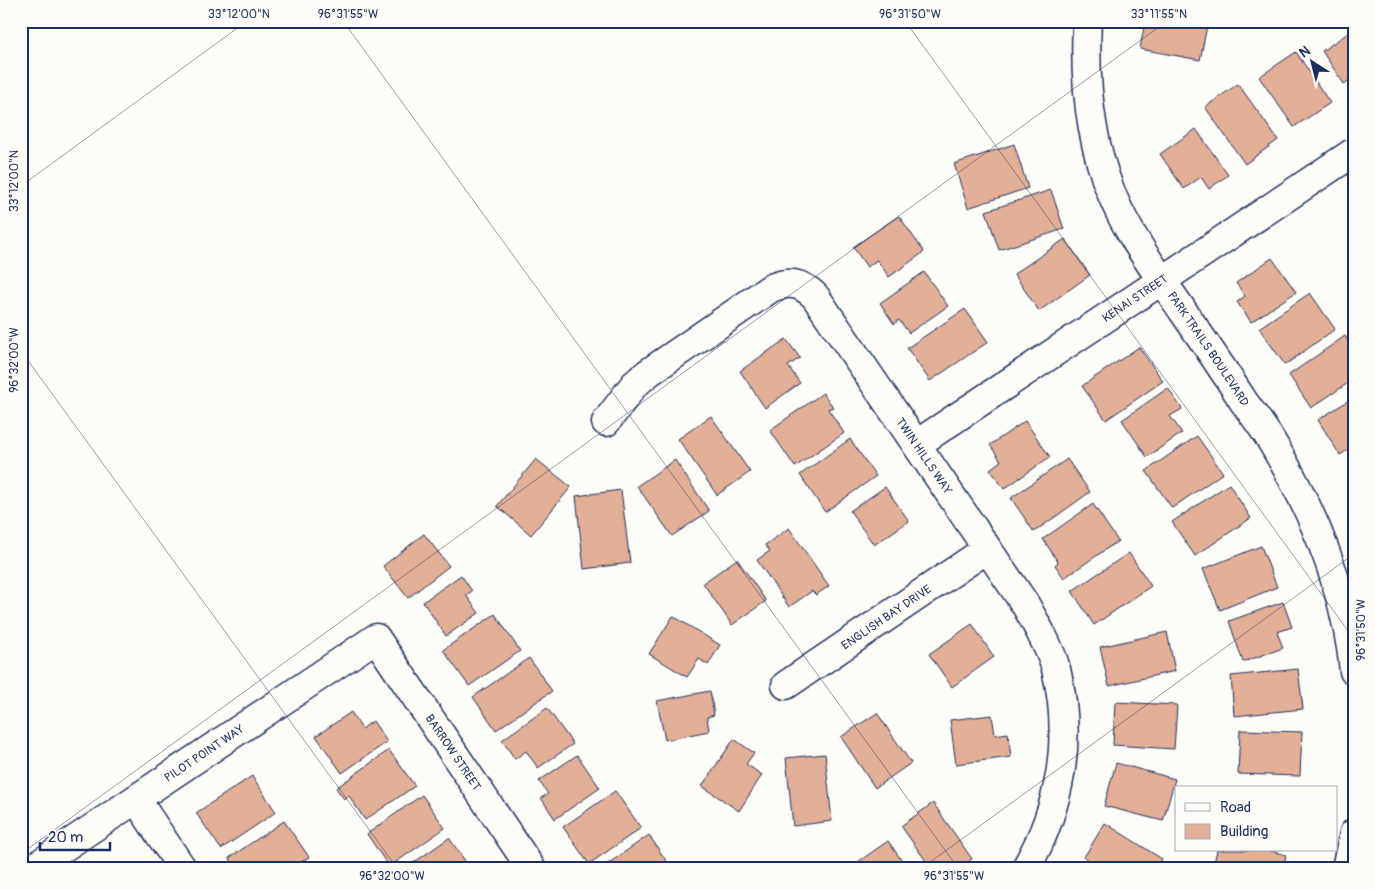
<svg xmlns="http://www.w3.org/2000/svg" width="1375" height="889" viewBox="0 0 1375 889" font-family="Pangolin,sans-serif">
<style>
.building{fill:#e4af97;stroke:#1b2f5e}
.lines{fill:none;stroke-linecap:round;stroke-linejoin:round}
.minor-casing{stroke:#1b2f5e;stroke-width:31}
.minor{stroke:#fdfcf7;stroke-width:28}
.ticks{fill:none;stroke:#1b2f5e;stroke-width:1;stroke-opacity:0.45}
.labels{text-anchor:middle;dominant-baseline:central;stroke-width:4;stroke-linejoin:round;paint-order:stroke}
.street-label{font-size:12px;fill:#1b2f5e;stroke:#fdfcf7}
.neatline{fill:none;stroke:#1b2f5e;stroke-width:2}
.ticks-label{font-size:12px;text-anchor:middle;fill:#1b2f5e}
</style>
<rect width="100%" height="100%" fill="#fdfcf7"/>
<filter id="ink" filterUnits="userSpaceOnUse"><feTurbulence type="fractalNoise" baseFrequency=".02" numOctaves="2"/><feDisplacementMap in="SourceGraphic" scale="10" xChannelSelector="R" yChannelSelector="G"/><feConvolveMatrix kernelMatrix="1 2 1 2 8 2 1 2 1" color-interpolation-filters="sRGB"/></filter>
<g filter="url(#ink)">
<path class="building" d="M1145 21H1208L1200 60 1140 49Z
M1354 29V77L1344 84 1322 51Z
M1296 52 1330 103 1294 127 1259 77Z
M1238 84 1278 140 1245 164 1205 107Z
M1196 129 1228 175 1209 189 1201 177 1184 189 1160 154Z
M1014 144 1028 188 968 208 954 164Z
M1051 190 1064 229 999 250 986 211Z
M899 216 924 252 889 277 877 260 867 267 853 247Z
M1065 239 1090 275 1039 311 1014 274Z
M1272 258 1296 292 1251 322 1237 302 1245 296 1236 283Z
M924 272 948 306 909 333 899 320 894 324 880 303Z
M1310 293 1335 329 1285 365 1259 328Z
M965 309 988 342 930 381 907 348Z
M1345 336 1354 349V379L1311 408 1289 375Z
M786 339 800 358 788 366 800 383 765 408 740 371Z
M1139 347 1163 381 1106 420 1082 386Z
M1168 388 1182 409 1170 416 1182 433 1147 457 1122 420Z
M823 393 833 407 828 409 844 433 795 467 770 430Z
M1354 397V446L1340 455 1318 420Z
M711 416 750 472 717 495 678 439Z
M1025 421 1050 457 1004 489 990 469 1001 461 990 445Z
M1197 436 1223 473 1172 508 1146 471Z
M850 439 876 476 825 512 800 475Z
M536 459 571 487 531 535 497 506Z
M1067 459 1090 492 1034 532 1011 498Z
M675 460 709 511 672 536 637 486Z
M1229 484 1251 518 1195 556 1172 522Z
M885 487 909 521 874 545 850 511Z
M621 490 630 563 584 569 576 496Z
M1093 504 1118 541 1064 578 1055 565 1058 562 1043 539Z
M789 528 829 586 816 595 812 591 789 607 757 560 770 551 765 545Z
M424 534 449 566 408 598 383 566Z
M1261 546 1277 587 1220 610 1203 569Z
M1129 553 1151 586 1094 625 1072 591Z
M737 559 766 601 732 625 703 583Z
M461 575 472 591 466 595 479 613 446 636 423 602Z
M1283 602 1292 627 1277 632 1283 648 1243 662 1229 621Z
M495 614 520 651 469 686 443 650Z
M673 616 720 645 708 665 699 659 687 677 649 654Z
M972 624 994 657 952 687 929 654Z
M1167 632 1175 671 1109 686 1100 647Z
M529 658 552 691 496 730 473 697Z
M1298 669 1303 709 1234 716 1231 676Z
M710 691 714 715 707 717 709 731 665 740 657 701Z
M1115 702 1177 705 1174 749 1113 745Z
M547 708 573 744 538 768 526 751 515 759 502 740Z
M351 712 362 729 373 721 387 742 342 773 316 736Z
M877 713 911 763 875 788 841 737Z
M992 715 995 735 1008 733 1011 757 956 764 950 720Z
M1240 730 1302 732 1300 776 1238 774Z
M734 739 754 753 746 764 762 775 739 811 702 786Z
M389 750 415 786 365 820 349 796 344 799 336 788Z
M825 754 832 821 793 826 786 758Z
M577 755 600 788 555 819 541 798 548 794 539 781Z
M1116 763 1175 779 1163 821 1104 806Z
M252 776 276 812 221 849 196 813Z
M615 791 641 828 589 864 563 827Z
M422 795 445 828 389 867 367 834Z
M933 803 972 859 960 868H931L901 826Z
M284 821 309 857 292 868H236L229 858Z
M1105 823 1162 859 1157 868H1102L1084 857Z
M649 835 671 868H602Z
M449 838 470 868H406Z
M888 841 907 868H858L855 864Z
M1217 850H1268L1286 855 1283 868H1213Z"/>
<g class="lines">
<g class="minor-casing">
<g id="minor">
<path id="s1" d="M1087 21C1084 80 1090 141 1112 195 1129 237 1160 277 1185 314 1205 343 1225 372 1244 402 1255 417 1267 432 1276 449 1316 517 1346 592 1354 671"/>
<path id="s2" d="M606 422 634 385 648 373 771 288C789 281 800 282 815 296L1025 604C1036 624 1050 647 1056 669 1073 738 1061 807 1026 868"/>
<path id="s3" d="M917 444 1354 152"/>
<path id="s4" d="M786 685 987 549"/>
<path d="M136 799 182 868"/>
<path id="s5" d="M33 868 376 638 531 868"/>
<path d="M1346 868 1354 833"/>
</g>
</g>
<use href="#minor" class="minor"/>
</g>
</g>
<path class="ticks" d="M343 21 958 868M905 21 1354 639M21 186 247 21M21 351 397 868M21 854 1167 21M922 868 1354 554"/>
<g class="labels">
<g class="street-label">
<text stroke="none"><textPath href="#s3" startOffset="262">KENAI STREET</textPath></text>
<text stroke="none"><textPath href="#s1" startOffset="359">PARK TRAILS BOULEVARD</textPath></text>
<text stroke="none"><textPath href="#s2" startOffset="456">TWIN HILLS WAY</textPath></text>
<text stroke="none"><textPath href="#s4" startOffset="121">ENGLISH BAY DRIVE</textPath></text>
<text stroke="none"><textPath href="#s5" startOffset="206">PILOT POINT WAY</textPath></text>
<text stroke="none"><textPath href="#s5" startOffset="551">BARROW STREET</textPath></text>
</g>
</g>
<rect width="1375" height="889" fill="none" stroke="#fdfcf7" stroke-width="55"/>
<rect x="1175" y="786" width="162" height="65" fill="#fdfcf7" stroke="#a3aaba"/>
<rect x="1185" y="803" width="25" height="8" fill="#fdfcf7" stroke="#a3aaba"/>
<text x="1220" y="812" font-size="15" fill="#1b2f5e">Road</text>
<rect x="1185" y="824" width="25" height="15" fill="#e4af97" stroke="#a3aaba"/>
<text x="1220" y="836" font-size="15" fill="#1b2f5e">Building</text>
<g transform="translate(1312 62) rotate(324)" stroke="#fdfcf7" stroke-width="4" paint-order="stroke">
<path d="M0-4L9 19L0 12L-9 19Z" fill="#1b2f5e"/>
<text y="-8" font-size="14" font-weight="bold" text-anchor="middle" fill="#1b2f5e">N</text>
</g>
<path d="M40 842v8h70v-8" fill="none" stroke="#1b2f5e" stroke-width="2.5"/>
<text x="48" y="842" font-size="15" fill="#1b2f5e" stroke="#fdfcf7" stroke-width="4" paint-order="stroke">20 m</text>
<rect x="28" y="28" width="1320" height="834" class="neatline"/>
<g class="ticks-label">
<text x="239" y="18">33°12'00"N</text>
<text x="348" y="18">96°31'55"W</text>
<text x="910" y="18">96°31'50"W</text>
<text x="1159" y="18">33°11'55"N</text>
<text transform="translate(14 181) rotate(-90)" y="4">33°12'00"N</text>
<text transform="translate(14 360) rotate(-90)" y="4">96°32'00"W</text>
<text transform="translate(1361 630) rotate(-90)" y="4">96°31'50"W</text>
<text x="392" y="880">96°32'00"W</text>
<text x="954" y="880">96°31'55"W</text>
</g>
</svg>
